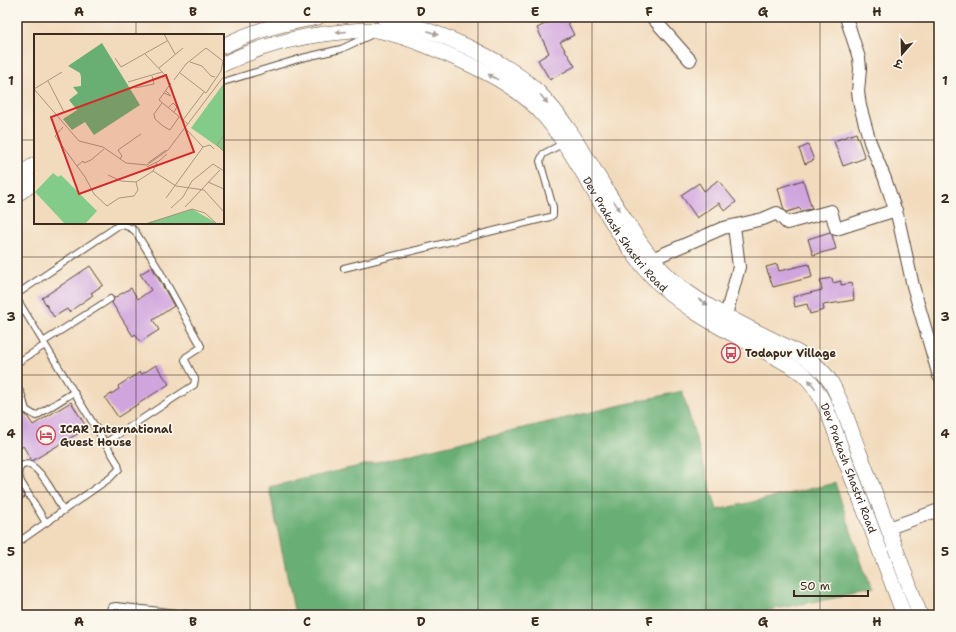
<svg xmlns="http://www.w3.org/2000/svg" width="956" height="632" viewBox="0 0 956 632" font-family="'Shantell Sans','Playpen Sans Deva',sans-serif">
<style>
.forest{fill:#69af74;stroke:#526c49}
.building{fill:#d0a5de}
.lines{fill:none;stroke-linecap:round;stroke-linejoin:round}
.service-casing{stroke:#564536;stroke-width:8}
.minor-casing{stroke:#564536;stroke-width:14}
.tertiary-casing{stroke:#564536;stroke-width:16}
.service{stroke:#fff;stroke-width:6}
.minor{stroke:#fff;stroke-width:12}
.tertiary{stroke:#fff;stroke-width:15}
.oneway{fill:#a79f9a}
.grid{fill:none;stroke:#3b2a1e;stroke-width:1;stroke-opacity:0.55}
.labels{text-anchor:middle;dominant-baseline:central;stroke-width:3.5;stroke-linejoin:round;paint-order:stroke}
.street-label{font-size:11px;fill:#3b2a1e;stroke:#fbf7ec}
.poi-label{font-size:11px;font-weight:bold;fill:#3b2a1e;stroke:#fbf7ec;text-anchor:start}
.inset-road{fill:none;stroke:#a9947d;stroke-width:1}
.view{fill:#d62828;fill-opacity:0.15;stroke:#d62828;stroke-width:2}
.inset-edge{fill:none;stroke:#3b2a1e;stroke-width:2}
.neatline{fill:none;stroke:#3b2a1e;stroke-width:1.5}
.grid-label{font-size:13px;text-anchor:middle;font-weight:bold;fill:#3b2a1e}
</style>
<rect width="100%" height="100%" fill="#fbf7ec"/>
<filter id="ink" filterUnits="userSpaceOnUse"><feTurbulence type="fractalNoise" baseFrequency=".025" numOctaves="2"/><feDisplacementMap in="SourceGraphic" scale="8" xChannelSelector="R" yChannelSelector="G"/><feConvolveMatrix kernelMatrix="1 2 1 2 8 2 1 2 1" color-interpolation-filters="sRGB"/></filter>
<filter id="wash" filterUnits="userSpaceOnUse"><feTurbulence type="fractalNoise" baseFrequency=".012" numOctaves="4" result="noise"/><feDisplacementMap in="SourceGraphic" scale="16" xChannelSelector="R" yChannelSelector="G"/><feGaussianBlur stdDeviation="0.9" result="paint"/><feColorMatrix in="noise" values="0 0 0 0 0 0 0 0 0 0 0 0 0 0 0 0 0 1.4 0 .05"/><feComposite in="paint" operator="in"/></filter>
<g filter="url(#wash)">
<rect width="100%" height="100%" fill="#f2dbbd"/>
<path class="forest" d="M682 391 717 510 835 483 871 591 744 615H295L269 487Z"/>
<g id="blocks">
<path class="building" d="M559 17H565L574 35 560 42 575 66 550 80 538 60 549 53 537 28Z
M856 133 865 158 843 166 834 141Z
M808 145 814 160 805 164 799 149Z
M718 180 736 202 725 211 719 203 697 218 681 195 699 183 704 191Z
M803 180 812 209 801 211 800 208 787 212 784 210 778 188Z
M830 232 832 235 836 249 813 255 808 239Z
M777 264 779 271 809 264 812 277 773 287 766 267Z
M90 266 103 285 91 293 93 295 69 312 67 309 54 317 42 298Z
M152 267 174 306 153 320 159 330 140 342 135 334 133 336 112 303 114 298 131 288 138 299 151 290 140 274Z
M832 278 833 283 841 281V285L852 283 854 300 823 305 824 310 810 314 807 304 795 307 793 297 822 290 820 280Z
M156 365 169 384 118 417 105 398 119 389 118 386 140 372 142 374Z
M17 400 22 412 27 416 33 425 71 402 87 428 32 461 23 446 21 448 17 441Z
M17 484 25 497 17 502Z"/>
</g>
</g>
<g filter="url(#ink)">
<use href="#blocks" fill-opacity="0" stroke="#564536" stroke-width="1"/>
<g class="lines">
<g class="service-casing">
<path id="service" d="M223 82 302 58 341 49 373 34
M344 268 550 217 553 215V207L540 161 543 154 564 143
M17 294 119 225C126 225 130 227 135 231L158 268 201 346 200 348 186 357 185 360 195 379 194 385 105 443
M17 299 118 464 119 469 110 478 17 543
M43 342 110 299
M17 363 45 345
M17 388 21 393 26 410 36 416 74 392
M46 523 21 482 18 472 21 466C24 465 26 463 30 465 42 470 57 499 63 511
M109 615 111 607 116 606 195 615"/>
</g>
<g class="minor-casing">
<path id="minor" d="M652 17 690 60
M846 17 859 58 860 69 858 92 860 106 870 142 885 179 898 218 913 286 939 376
M652 259 723 228 763 219 777 213 787 223 831 211 836 229 896 210
M726 315 739 267 734 226
M889 528 939 510"/>
</g>
<g class="tertiary-casing">
<g id="tertiary">
<path d="M383 17C430 28 504 58 538 92 567 121 587 159 608 193 627 222 645 255 671 279 695 301 731 319 761 334 786 347 814 357 830 381 843 402 850 429 859 452 880 506 900 560 920 615"/>
<path d="M223 46C255 30 283 23 318 17"/>
<path id="s1" d="M223 64C263 45 298 36 342 32 355 31 368 28 381 31 408 37 435 49 460 60 491 74 524 91 546 118 585 166 608 227 650 274 681 309 724 329 764 351 777 358 792 365 803 374 826 394 835 434 846 462 866 513 885 564 904 615"/>
<path d="M17 176 35 165"/>
<path d="M17 194 35 182"/>
</g>
</g>
<use href="#service" class="service"/>
<use href="#minor" class="minor"/>
<use href="#tertiary" class="tertiary"/>
</g>
<defs><path id="oneway-solid" d="M-6-.8H1V-3.2L6.5 0L1 3.2V.8H-6Z"/></defs>
<g class="oneway">
<use href="#oneway-solid" transform="translate(341 32) rotate(175)"/>
<use href="#oneway-solid" transform="translate(433 33) rotate(21)"/>
<use href="#oneway-solid" transform="translate(493 77) rotate(-151)"/>
<use href="#oneway-solid" transform="translate(544 99) rotate(50)"/>
<use href="#oneway-solid" transform="translate(617 206) rotate(58)"/>
<use href="#oneway-solid" transform="translate(703 302) rotate(31)"/>
<use href="#oneway-solid" transform="translate(812 384) rotate(-128)"/>
</g>
</g>
<path class="grid" d="M136 17V35M250 17V615M364 17V615M478 17V615M592 17V615M706 17V615M820 17V615M17 140H35M223 140H939M136 223V615M17 257H939M17 375H939M17 492H939"/>
<defs>
<g id="bus-ring" transform="scale(1)"><circle r="9.5" fill="#fbf7ec" stroke="#d1495b" stroke-width="1.5"/><path d="M-5-6H5V4H4V6H2V4H-2V6H-4V4H-5ZM-3.5-4V0h7V-4ZM-3.5 1.2v1.5H-2V1.2ZM2 1.2v1.5H3.5V1.2Z" fill="#d1495b"/></g>
<g id="hotel-ring" transform="scale(1)"><circle r="9.5" fill="#fbf7ec" stroke="#d1495b" stroke-width="1.5"/><path d="M-6-4.5h1.5V1H6V5H4.5V3h-9V5H-6ZM-4 0a1.8 1.8 0 1 1 3.6 0ZM.5 0V-2.5h3Q6-2.5 6 0Z" fill="#d1495b"/></g>
</defs>
<g fill-rule="evenodd">
<use href="#bus-ring" x="731" y="353"/>
<use href="#hotel-ring" x="46" y="435"/>
</g>
<g class="labels">
<g class="street-label">
<text stroke="none"><textPath href="#s1" startOffset="493">Dev Prakash Shastri Road</textPath></text>
<text stroke="none"><textPath href="#s1" startOffset="829">Dev Prakash Shastri Road</textPath></text>
</g>
<g class="poi-label">
<text x="745" y="353">Todapur Village</text>
<text x="60" y="429">ICAR International<tspan x="60" dy="13">Guest House</tspan></text>
</g>
</g>
<g transform="translate(34 34)">
<rect width="190" height="190" fill="#f2dbbd"/>
<path d="M190 49V117L157 94ZM19 139 24 143 27 141 63 177 51 190H31L1 158ZM158 175 184 190H109Z" fill="#82cb88"/>
<path d="M68 9 106 71 60 101 51 88 38 96 29 85 43 76 35 66 44 59 39 53 47 52V43L46 39 34 32Z" fill="#69af74"/>
<path class="inset-road" d="M130 0 141 20M111 20 134 44M81 24 87 33 133 7M156 28 168 32 177 42 181 43M125 34 149 14M146 39 172 59M140 46 152 30 172 14 189 27 187 37 172 59M14 47 30 78M94 48 128 38M137 49 125 66 154 90M101 54 120 50 118 42M0 55 45 107 69 113 92 129 113 131 134 116 190 42M0 55 28 38M130 59 137 62 132 57M128 69 120 80 121 85 129 92 136 96 145 83M134 74 139 69 143 73 140 78M149 86 170 58M29 93 21 102 51 143 60 160 73 172 85 164 100 162 104 156 102 148M152 95 169 113 176 111 180 115M190 101 183 111 190 118M86 125 88 122 84 116 107 100M114 129 132 116M43 132 49 127 50 129 57 126 70 115M113 133 125 127 133 120M119 137 142 152 170 156 190 178M74 141 87 147 102 148M102 148 119 137 123 129M174 148 190 155M132 164 169 113M151 173 186 136M137 174 149 163 158 147 179 130 190 137M112 190 158 175 171 179 183 190"/>
<path class="view" d="M132 41 160 118 45 160 17 83Z"/>
<rect width="190" height="190" class="inset-edge"/>
</g>
<rect width="956" height="632" fill="none" stroke="#fbf7ec" stroke-width="44"/>
<g transform="translate(902 54) rotate(200)" stroke="#fbf7ec" stroke-width="3" paint-order="stroke">
<path d="M0-3L7 15L0 10L-7 15Z" fill="#3b2a1e"/>
<text y="-6" font-size="11" font-weight="bold" text-anchor="middle" fill="#3b2a1e">उ</text>
</g>
<path d="M794 590v6h74v-6" fill="none" stroke="#3b2a1e" stroke-width="2"/>
<text x="800" y="590" font-size="12" fill="#3b2a1e" stroke="#fbf7ec" stroke-width="3" paint-order="stroke">50 m</text>
<rect x="22" y="22" width="912" height="588" class="neatline"/>
<g class="grid-label">
<text x="79" y="16">A</text>
<text x="193" y="16">B</text>
<text x="307" y="16">C</text>
<text x="421" y="16">D</text>
<text x="535" y="16">E</text>
<text x="649" y="16">F</text>
<text x="763" y="16">G</text>
<text x="877" y="16">H</text>
<text x="11" y="85">1</text>
<text x="945" y="85">1</text>
<text x="11" y="203">2</text>
<text x="945" y="203">2</text>
<text x="11" y="321">3</text>
<text x="945" y="321">3</text>
<text x="11" y="438">4</text>
<text x="945" y="438">4</text>
<text x="11" y="556">5</text>
<text x="945" y="556">5</text>
<text x="79" y="626">A</text>
<text x="193" y="626">B</text>
<text x="307" y="626">C</text>
<text x="421" y="626">D</text>
<text x="535" y="626">E</text>
<text x="649" y="626">F</text>
<text x="763" y="626">G</text>
<text x="877" y="626">H</text>
</g>
</svg>
